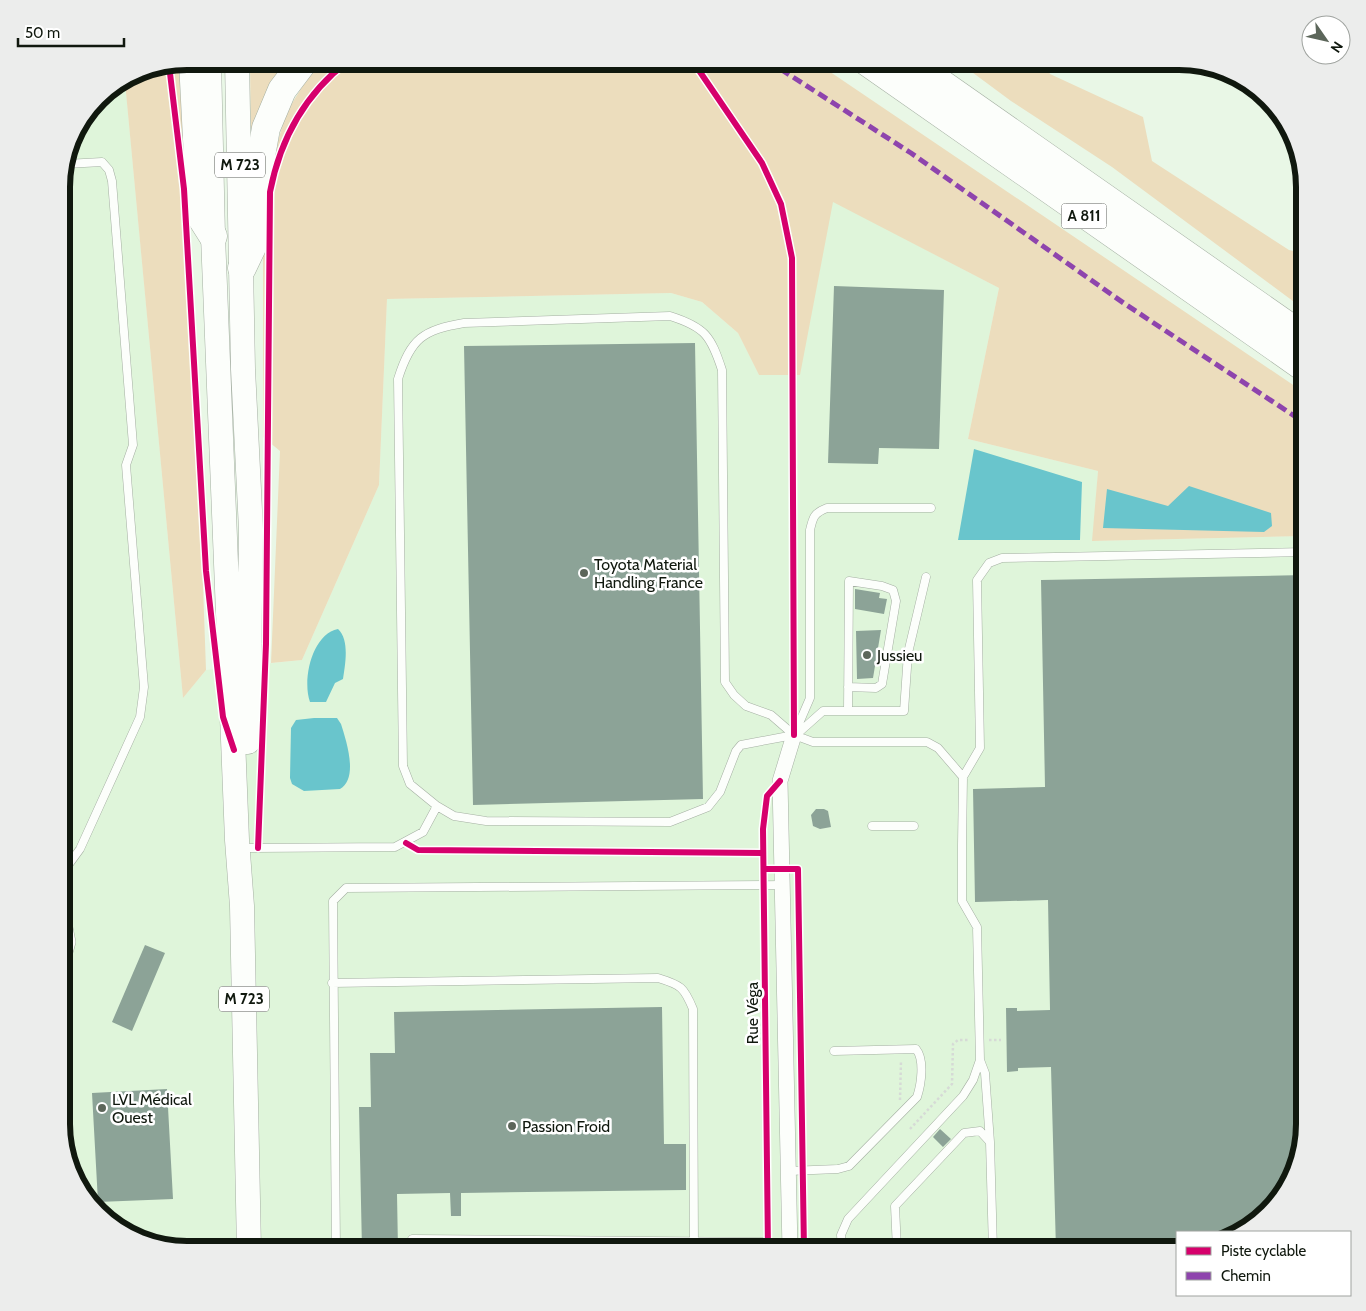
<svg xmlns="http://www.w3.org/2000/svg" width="1366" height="1311" viewBox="0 0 1366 1311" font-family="Cabin,sans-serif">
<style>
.built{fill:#dff5da}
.green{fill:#ecddbd}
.water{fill:#69c5cc}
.building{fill:#8ca397}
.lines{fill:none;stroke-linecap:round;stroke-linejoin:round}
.lane-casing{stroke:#a4afa2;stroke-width:9}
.street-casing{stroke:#a4afa2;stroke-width:16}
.primary-casing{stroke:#a4afa2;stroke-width:25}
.highway-casing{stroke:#a4afa2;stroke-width:29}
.path{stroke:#d6dad6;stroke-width:2.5;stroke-dasharray:2.5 2.5;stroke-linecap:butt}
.lane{stroke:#fcfefb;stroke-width:8}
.street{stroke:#fcfefb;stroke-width:15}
.primary{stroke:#fcfefb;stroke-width:24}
.highway{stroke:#fcfefb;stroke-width:28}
.quiet{stroke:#8e44ad;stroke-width:5;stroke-dasharray:10 5;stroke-linecap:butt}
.cycleway-casing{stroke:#fff;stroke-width:9}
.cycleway{stroke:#d6006c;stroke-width:6}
.poi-dot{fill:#5c665a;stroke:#fff;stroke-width:2}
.labels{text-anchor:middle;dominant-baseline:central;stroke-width:5;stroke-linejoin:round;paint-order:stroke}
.shield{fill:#fff;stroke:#585d56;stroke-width:1}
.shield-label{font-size:15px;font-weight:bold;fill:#10180e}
.poi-label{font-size:16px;fill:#10180e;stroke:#fff;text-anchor:start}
.street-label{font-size:16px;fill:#10180e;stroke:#fff}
.rim{fill:none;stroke:#10180e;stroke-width:6}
</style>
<rect width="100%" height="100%" fill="#e9f7e6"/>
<path class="built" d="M125 81 183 698 206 670 302 660 379 485 387 299 671 293 702 302 738 333 759 375 833 201 999 288 968 439 1098 471 1093 541 1305 536V1124L1295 1172 1262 1218 1240 1232H1177V1250H187L139 1240 93 1207 71 1172 61 1124 62 179 74 131 104 93Z"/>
<path class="green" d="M250 61H292L251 150Z
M326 61H814L1305 393V536L1092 541 1098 471 968 439 999 288 833 202 800 375H759L738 333 702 302 671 293 387 299 379 485 302 660 271 663 280 451 263 437V251L266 183 286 113 307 79Z
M957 61H1043L1050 74 1143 117 1152 161 1289 250 1305 254V310L1112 167 1011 101Z
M179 63 191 246 206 670 183 698 125 82H122L139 71Z"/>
<path class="water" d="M974 449 1082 482 1080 540H958Z
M1189 486 1271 513 1272 526 1264 532 1103 528 1107 489 1168 506Z
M338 629C350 640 345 665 343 679L335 683 326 702H310C302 680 312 634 338 629Z
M314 718H337L341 724C346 740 359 778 340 789L304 791 292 784 290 778 291 728 296 720Z"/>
<path class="building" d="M834 286 944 290 939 449 879 448 878 464 828 463Z
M695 343 703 799 473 805 464 346Z
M1305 575V1124L1295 1172 1262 1218 1240 1232H1177V1250H1056L1051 1067 1018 1068V1071L1007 1072 1006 1008H1017V1011L1050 1010 1048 900 975 902 973 789 1045 787 1041 580Z
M855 589 880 593 879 598 887 599 884 614 855 609Z
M881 630 873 678 857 679 856 631Z
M816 809H824L828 811 831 827 820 829 813 826 811 815Z
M145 945 165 953 132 1031 112 1022Z
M662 1007 664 1144H686V1190L461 1193V1216H451L450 1193 397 1194 398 1250H362L359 1107H371L370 1053H395L394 1012Z
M167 1089 173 1199 98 1202 92 1093Z
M940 1129 951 1139 943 1147 933 1137Z"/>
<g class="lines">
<g class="lane-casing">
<path id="lane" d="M848 711 849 581 882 586 893 590 896 601 882 684 876 688 848 687
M794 735 741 745 736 751 720 792 708 807 670 822 486 821 454 816 437 806 410 784 403 766 398 379C411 338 423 330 464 323L670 316C705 327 711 336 722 370L725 682 734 695 746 706 771 715 794 735 813 742H927L938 748 963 777
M794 735 810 698V530C813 517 814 513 827 508H931
M796 735 823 711H904L908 653 926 577
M872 826H914
M247 848 395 847 423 832 437 806
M61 875 80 849 140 717 144 687 126 465 133 445 112 181 109 170 102 162 66 164
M332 983 658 978C681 985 684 987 693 1009L694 1250
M980 1060 985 1073 990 1142
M789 1171 838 1169 849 1166 917 1097C921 1085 925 1060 916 1049L834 1051
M336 1250 333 901 346 888 782 885
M407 1250 412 1239 768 1242
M842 1250 841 1235 848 1219 963 1096 973 1080 980 1060 977 927 962 901V845L963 777 980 748 977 580 989 563 1002 558 1305 552
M897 1250 895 1206 964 1133 980 1131 990 1142 993 1250"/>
</g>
<g class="street-casing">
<path id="street" d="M61 966 68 942 61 908
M790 1250 780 781 794 735"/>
</g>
<g class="primary-casing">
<path id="primary" d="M209 61 213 236 237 840 242 906 249 1250
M237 61 243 369 251 530 248 742"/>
</g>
<g class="highway-casing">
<path id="highway" d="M193 61 201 217 213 236
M866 61 1305 368
M909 61 1305 338
M242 268 252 247 258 173 266 128 282 90 304 61"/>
</g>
<path class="path" d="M989 1040H1001
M900 1100 901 1060
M910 1129 952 1084 953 1044 958 1040H969"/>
<use href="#lane" class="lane"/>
<use href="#street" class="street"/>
<use href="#primary" class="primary"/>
<use href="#highway" class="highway"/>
<path class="quiet" d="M768 61 911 153 1125 304 1305 423"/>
<g class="cycleway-casing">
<path id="cycleway" d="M684 61 698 69 762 163 781 204 792 258 794 735
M169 65 184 189 206 571 223 717 234 750
M406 843 418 850 763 853
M258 848 266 644 270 192C280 140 305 94 348 61
M764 869H798L804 1250
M768 1250 763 829 767 796 780 781"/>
</g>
<use href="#cycleway" class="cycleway"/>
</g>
<g class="poi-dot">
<circle cx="584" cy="573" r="5"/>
<circle cx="867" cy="655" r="5"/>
<circle cx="102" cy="1108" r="5"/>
<circle cx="512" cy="1126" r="5"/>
</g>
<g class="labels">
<g class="shield">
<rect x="215" y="152.5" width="50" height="25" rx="4"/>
<rect x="1061.5" y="203.5" width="45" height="25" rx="4"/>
<rect x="219" y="986.5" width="50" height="25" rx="4"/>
</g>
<g class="shield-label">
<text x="240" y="165">M 723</text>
<text x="1084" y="216">A 811</text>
<text x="244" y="999">M 723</text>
</g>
<g class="poi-label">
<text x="594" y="564">Toyota Material<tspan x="594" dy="18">Handling France</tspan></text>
<text x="877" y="655">Jussieu</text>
<text x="112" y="1099">LVL Médical<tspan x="112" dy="18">Ouest</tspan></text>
<text x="522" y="1126">Passion Froid</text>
</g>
<g class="street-label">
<text transform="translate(752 1013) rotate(-90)">Rue Véga</text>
</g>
</g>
<path d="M0 0H1366V1311H0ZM187 70H1179A117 117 0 0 1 1296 187V1124A117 117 0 0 1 1179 1241H187A117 117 0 0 1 70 1124V187A117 117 0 0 1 187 70Z" fill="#ecedec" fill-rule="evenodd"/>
<path class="rim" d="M187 70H1179A117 117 0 0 1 1296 187V1124A117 117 0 0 1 1179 1241H187A117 117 0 0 1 70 1124V187A117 117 0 0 1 187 70Z"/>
<rect x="1176" y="1231" width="175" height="65" fill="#ffffff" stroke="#9fa39f"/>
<rect x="1186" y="1247" width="25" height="8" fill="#d6006c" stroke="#9fa39f"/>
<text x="1221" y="1256" font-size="15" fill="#10180e">Piste cyclable</text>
<rect x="1186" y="1272" width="25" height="8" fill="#8e44ad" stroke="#9fa39f"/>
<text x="1221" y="1281" font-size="15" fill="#10180e">Chemin</text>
<g transform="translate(1326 40) rotate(124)"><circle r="24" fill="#ffffff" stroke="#9fa39f"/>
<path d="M0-4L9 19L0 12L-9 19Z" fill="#5c665a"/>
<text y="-8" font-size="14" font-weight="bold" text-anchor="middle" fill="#10180e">N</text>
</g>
<path d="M18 38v8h106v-8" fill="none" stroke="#10180e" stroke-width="2.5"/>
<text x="25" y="38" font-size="15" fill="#10180e" stroke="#ffffff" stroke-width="4" paint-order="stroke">50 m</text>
</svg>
